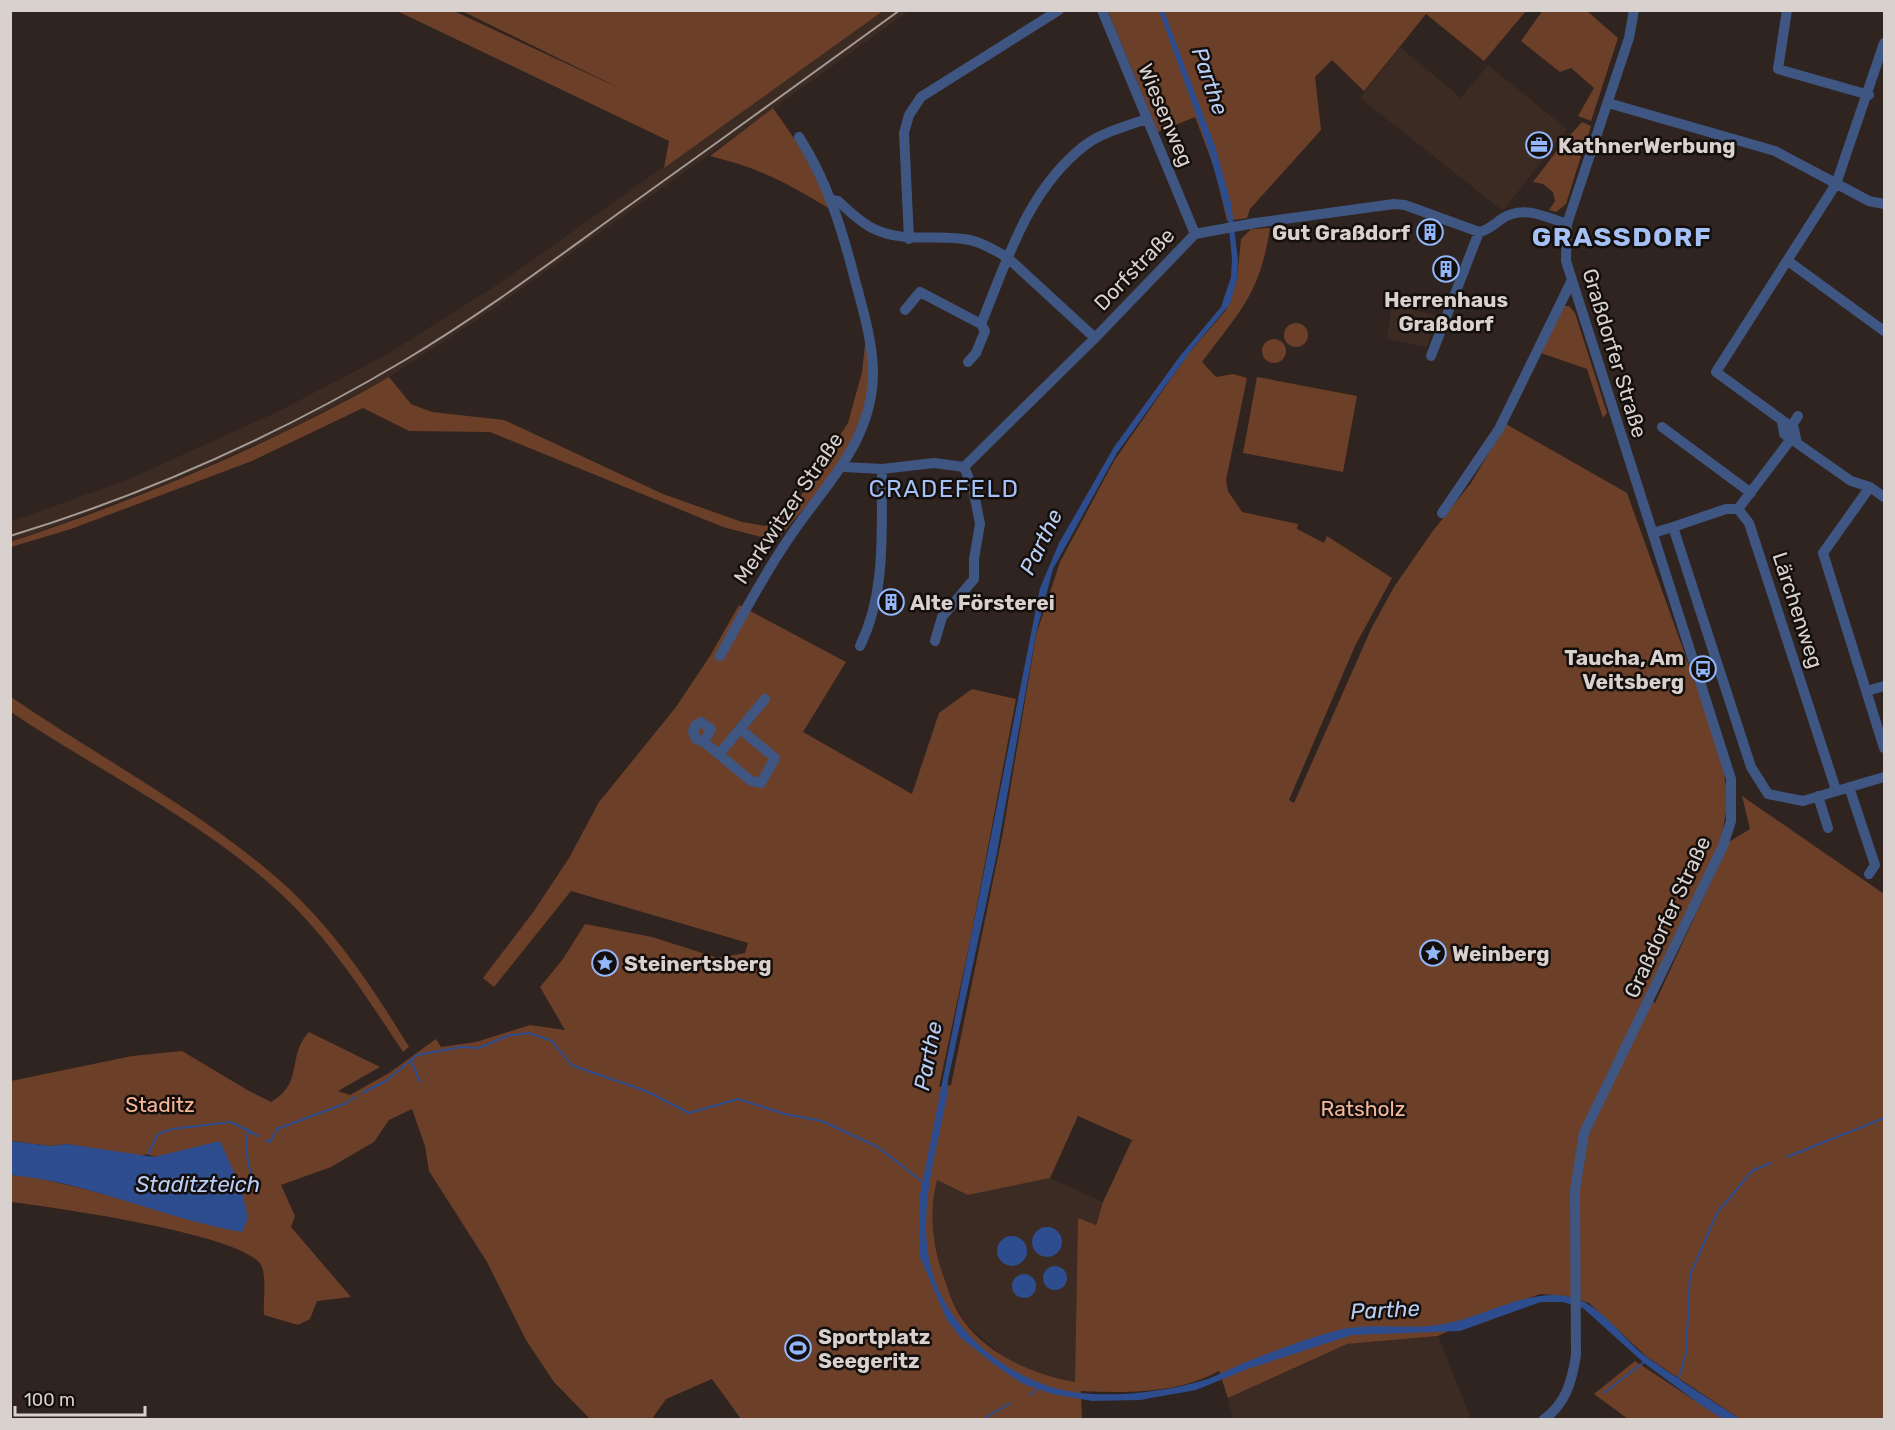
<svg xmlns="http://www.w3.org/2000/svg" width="1895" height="1430" viewBox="0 0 1895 1430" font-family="Rubik,sans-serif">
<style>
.built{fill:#3c2b23}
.green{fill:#6c3f29;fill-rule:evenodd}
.water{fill:#2d4d8f}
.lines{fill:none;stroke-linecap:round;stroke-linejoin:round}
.stream{stroke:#2d4d8f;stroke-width:2}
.minor{stroke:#3f5682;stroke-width:10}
.rail{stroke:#a39a96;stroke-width:2}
.labels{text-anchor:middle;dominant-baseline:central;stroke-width:5;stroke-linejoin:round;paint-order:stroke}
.street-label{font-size:21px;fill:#d9d1ce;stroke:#140f0c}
.poi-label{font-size:21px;font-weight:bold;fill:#d9d1ce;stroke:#140f0c;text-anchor:start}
.park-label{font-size:21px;fill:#f8b698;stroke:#140f0c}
.water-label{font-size:22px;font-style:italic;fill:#bacef5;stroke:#140f0c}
.quarter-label{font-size:24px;letter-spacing:1.5px;fill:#a4c0f4;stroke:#140f0c}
.district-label{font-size:27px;font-weight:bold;letter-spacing:1.5px;fill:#a4c0f4;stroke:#140f0c}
</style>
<rect width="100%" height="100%" fill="#2f241f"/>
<path class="built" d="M883 11H909L492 310 389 377 280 434 161 486 11 542 10 522 127 480 277 412 386 355 500 283Z
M1400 47 1461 98 1488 65 1567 129 1503 211 1360 98Z
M1392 306 1437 315 1427 347 1387 339Z
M1050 1178 1103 1202 1095 1226 1078 1219 1075 1382 1027 1370 1008 1360 970 1328 955 1307 939 1263 933 1234 932 1214 936 1180 968 1195Z
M1438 1336 1471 1419H1233L1228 1398 1347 1344Z"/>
<path class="green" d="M1543 10 1587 11 1618 38 1591 121 1578 116 1594 88 1571 68 1560 72 1521 41Z
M397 11H454L625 91 462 11H883L664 168 669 141Z
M1108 11H1526L1484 61 1426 14 1364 91 1332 60 1315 77 1321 130 1250 209 1247 218 1227 221 1215 170 1195 117 1158 132Z
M773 108 816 170 830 209C788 183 759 168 710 156Z
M1582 122 1591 126 1584 148 1563 143Z
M1559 148 1581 156 1566 204 1556 212 1549 210 1555 201 1553 192 1543 184 1533 182Z
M1270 228C1260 294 1240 311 1202 362L1216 377 1233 374 1247 378 1226 480 1228 491 1242 512 1298 524 1297 529 1324 543 1327 536 1392 578 1355 646 1289 800 1294 803 1372 627 1394 587 1432 532 1471 483 1506 424 1627 493 1701 699 1723 767 1728 801 1721 841 1647 999 1655 1003 1729 842 1750 829 1742 796 1884 894V1419H1740L1647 1357 1589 1303 1566 1296 1540 1294 1484 1314 1438 1336 1347 1344 1228 1398 1219 1371C1177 1394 1127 1393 1081 1391L1082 1419H741L712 1379 666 1399 652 1419H590L554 1382 526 1340 487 1262 429 1171 425 1146 412 1109 389 1120 374 1142 331 1167 281 1185 295 1216 291 1227 351 1297 317 1301 310 1319 298 1325 264 1315C263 1302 267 1276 261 1265 243 1234 52 1207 11 1202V1175L33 1177 81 1188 168 1212 241 1189 184 1151 154 1157 148 1154 138 1156 67 1144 51 1146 11 1141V1081L132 1056 182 1051 249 1091 271 1102C305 1082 286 1056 309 1032L380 1067 338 1091 350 1095 389 1073 436 1039 441 1047 476 1042 530 1025 565 1030 540 987 563 959 585 924 652 937 718 958 745 953 748 943 571 891 494 987 483 978 534 911 569 858 599 802 676 707 710 656 739 605 846 662 803 732 912 794 939 713 972 689 1016 699 971 937 939 1087 951 1085 1003 832 1036 635 1060 562 1114 461 1188 354 1226 310 1237 279 1241 239 1251 229ZM1078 1116 1132 1140 1103 1202 1096 1225 1078 1218 1075 1382C1029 1374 976 1350 954 1305 950 1296 947 1285 943 1275 932 1244 929 1211 937 1180L968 1195 1050 1178Z
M1563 306H1569L1575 313 1607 413 1603 418 1587 369 1541 353Z
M1284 335a12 12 0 1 1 24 0a12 12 0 1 1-24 0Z
M866 336C867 351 870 367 869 383 867 438 811 501 776 541L723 527 490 432 409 431 363 408 252 461 71 529 11 547 10 542C140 499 270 445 389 377L411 404 432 412 504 420 663 494 742 522 765 526 775 523 795 505 848 423 862 372Z
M1262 351a12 12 0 1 1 24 0a12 12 0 1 1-24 0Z
M1257 377 1357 396 1343 472 1243 453Z
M11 697C100 758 205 813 285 885 336 932 373 988 409 1047L403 1052C366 996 329 938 280 893 200 819 100 772 11 712Z
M1635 1361 1723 1419H1628L1594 1394Z"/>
<path class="water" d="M1159 11H1164L1215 146 1231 203 1238 260 1237 279 1230 304 1192 349 1117 453 1053 569 1036 634 996 858 948 1080 947 1096C937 1150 919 1205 929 1259 942 1328 1011 1385 1080 1393 1119 1397 1163 1392 1201 1381 1216 1377 1231 1368 1246 1362 1275 1351 1305 1339 1335 1331 1371 1321 1408 1331 1444 1324 1484 1317 1527 1289 1566 1296 1603 1303 1620 1338 1648 1358 1678 1379 1709 1399 1740 1419H1723L1701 1405 1644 1363 1583 1308 1563 1302H1541L1460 1331 1352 1335 1250 1368 1196 1390 1140 1400 1092 1401 1053 1394 1023 1384 999 1368 961 1338 947 1320 920 1257 919 1200 1040 588 1059 543 1114 447 1180 356 1221 307 1231 277 1232 259 1228 219 1208 148Z
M10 1141 51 1146 67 1144 154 1157 220 1141 241 1188 248 1218 242 1232C164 1219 90 1182 11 1175Z
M1032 1242a15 15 0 1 1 30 0a15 15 0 1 1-30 0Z
M997 1251a15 15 0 1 1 30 0a15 15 0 1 1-30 0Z
M1043 1278a12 12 0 1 1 24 0a12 12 0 1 1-24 0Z
M1012 1286a12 12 0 1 1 24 0a12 12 0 1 1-24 0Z"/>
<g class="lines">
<path class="stream" d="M411 1060 420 1082
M362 1093 386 1081 417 1055 461 1047 479 1048 507 1036 529 1033 552 1041 571 1065 646 1091 689 1113 738 1099 785 1114 822 1121 878 1147 924 1183
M248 1129 246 1151 253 1184
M266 1140 270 1142 277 1129 344 1104 356 1097
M148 1154 158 1134 172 1129 231 1122 258 1136
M1787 1157 1884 1118
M1678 1380 1686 1353 1690 1275 1717 1213 1752 1171 1771 1163
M1604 1393 1644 1362
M1030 1395 1039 1388
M982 1420 1010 1403"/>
<path class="minor" d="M1102 10 1195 234
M1787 10 1778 69 1869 95
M1608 103 1775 151 1869 201 1884 204
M832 200 838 201C849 211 861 223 874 229 906 244 938 233 970 240 984 243 996 251 1008 258L1095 338
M909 239 904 133 909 115 921 97 1059 10
M1788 261 1884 331
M905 310 920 292 981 324 985 331 976 353 968 362
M981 324C1007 261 1027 191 1084 146 1101 133 1126 126 1147 119
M1431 356 1479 232
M1782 421 1784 434 1851 481 1870 487 1884 497
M1662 427 1751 493
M1791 427 1798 416
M1797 443 1794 429 1716 372 1836 184 1884 43
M844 467 882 469 934 463 964 467
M964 467 1095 338 1195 234 1255 223 1394 204 1405 205 1479 232C1489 230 1494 224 1503 218 1524 205 1546 217 1567 224
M1870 487 1823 553 1884 748
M1738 509 1749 523 1836 790
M1738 509 1794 435
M1442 513 1499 429 1571 282
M1673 527 1726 509H1738
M1653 533 1673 527 1751 767 1768 794 1803 801 1884 777
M935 641 942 617 974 579V559L980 524 973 488 964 467
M860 646C887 591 881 529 882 469
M720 656C742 616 763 576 789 538 825 484 874 441 873 370 872 338 862 307 854 276 841 226 827 181 799 137
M1867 691 1884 686
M704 742 711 729 701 722 695 726 693 732 696 739 704 742 751 781 761 783 775 758 740 729
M719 754 765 699
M1849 787 1875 865 1869 874
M1818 796 1828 828
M1543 1420C1566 1404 1572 1381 1576 1355L1575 1190 1584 1133 1723 846 1731 821V779L1566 261 1567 224 1629 38 1634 10"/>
<path class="rail" d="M10 536C148 494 282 433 405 360 479 316 547 265 616 215 711 147 805 79 900 10"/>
</g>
<defs>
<g id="office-ring" transform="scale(1.35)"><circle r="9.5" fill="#140f0c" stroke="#93b7fd" stroke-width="1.5"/><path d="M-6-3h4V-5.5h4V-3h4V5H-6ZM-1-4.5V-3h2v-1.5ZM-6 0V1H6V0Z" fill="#93b7fd"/></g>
<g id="building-ring" transform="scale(1.35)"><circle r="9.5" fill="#140f0c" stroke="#93b7fd" stroke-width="1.5"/><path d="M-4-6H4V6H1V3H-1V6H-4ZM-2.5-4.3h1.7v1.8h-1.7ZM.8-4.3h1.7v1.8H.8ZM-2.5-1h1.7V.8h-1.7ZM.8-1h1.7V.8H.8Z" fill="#93b7fd"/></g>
<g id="bus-ring" transform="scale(1.35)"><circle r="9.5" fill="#140f0c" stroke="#93b7fd" stroke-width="1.5"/><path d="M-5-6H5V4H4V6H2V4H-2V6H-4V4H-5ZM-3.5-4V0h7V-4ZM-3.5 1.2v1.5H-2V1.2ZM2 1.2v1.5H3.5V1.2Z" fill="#93b7fd"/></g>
<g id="sight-ring" transform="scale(1.35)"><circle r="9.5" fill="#140f0c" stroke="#93b7fd" stroke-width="1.5"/><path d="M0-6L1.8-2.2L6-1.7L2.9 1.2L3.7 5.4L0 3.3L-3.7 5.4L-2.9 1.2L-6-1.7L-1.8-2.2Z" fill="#93b7fd"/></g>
<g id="stadium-ring" transform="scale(1.35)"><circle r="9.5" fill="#140f0c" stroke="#93b7fd" stroke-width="1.5"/><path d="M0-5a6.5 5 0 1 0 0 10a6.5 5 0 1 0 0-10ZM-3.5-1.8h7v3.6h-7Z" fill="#93b7fd"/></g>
</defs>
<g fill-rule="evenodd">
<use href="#office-ring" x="1539" y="145"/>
<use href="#building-ring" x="1430" y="232"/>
<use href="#building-ring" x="1446" y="269"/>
<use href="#building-ring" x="891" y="602"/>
<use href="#bus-ring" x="1703" y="669"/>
<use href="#sight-ring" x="1433" y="953"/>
<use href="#sight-ring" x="605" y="963"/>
<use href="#stadium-ring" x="798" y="1348"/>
</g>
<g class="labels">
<g class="street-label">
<text transform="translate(1166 115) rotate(67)">Wiesenweg</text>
<text transform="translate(1134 269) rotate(-46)">Dorfstraße</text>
<text transform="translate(1615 353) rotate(73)">Graßdorfer Straße</text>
<text transform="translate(788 508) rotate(-56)">Merkwitzer Straße</text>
<text transform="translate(1798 610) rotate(72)">Lärchenweg</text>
<text transform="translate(1667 917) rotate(-65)">Graßdorfer Straße</text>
</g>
<g class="poi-label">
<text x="1558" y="145">KathnerWerbung</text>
<text x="1410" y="232" text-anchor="end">Gut Graßdorf</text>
<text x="1446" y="299" text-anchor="middle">Herrenhaus<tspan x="1446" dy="24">Graßdorf</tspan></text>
<text x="910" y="602">Alte Försterei</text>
<text x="1684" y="657" text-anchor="end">Taucha, Am<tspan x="1684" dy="24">Veitsberg</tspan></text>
<text x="1452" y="953">Weinberg</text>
<text x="624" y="963">Steinertsberg</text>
<text x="818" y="1336">Sportplatz<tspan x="818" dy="24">Seegeritz</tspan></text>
</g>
<g class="park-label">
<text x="160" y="1104">Staditz</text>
<text x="1363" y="1108">Ratsholz</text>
</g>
<g class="water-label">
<text transform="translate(1210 81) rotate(71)">Parthe</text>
<text transform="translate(1041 542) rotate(-64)">Parthe</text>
<text transform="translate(928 1056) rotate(-79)">Parthe</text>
<text x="198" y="1184">Staditzteich</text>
<text transform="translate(1385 1310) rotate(-3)">Parthe</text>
</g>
<g class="quarter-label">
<text x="944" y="489">CRADEFELD</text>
</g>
<g class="district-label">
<text x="1622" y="237">GRASSDORF</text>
</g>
</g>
<rect width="1895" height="1430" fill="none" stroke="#d9d1ce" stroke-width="24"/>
<path d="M15 1406v9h130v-9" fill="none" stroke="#d9d1ce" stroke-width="3"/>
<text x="24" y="1406" font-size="18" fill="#d9d1ce" stroke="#140f0c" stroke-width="4.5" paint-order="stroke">100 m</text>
</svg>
